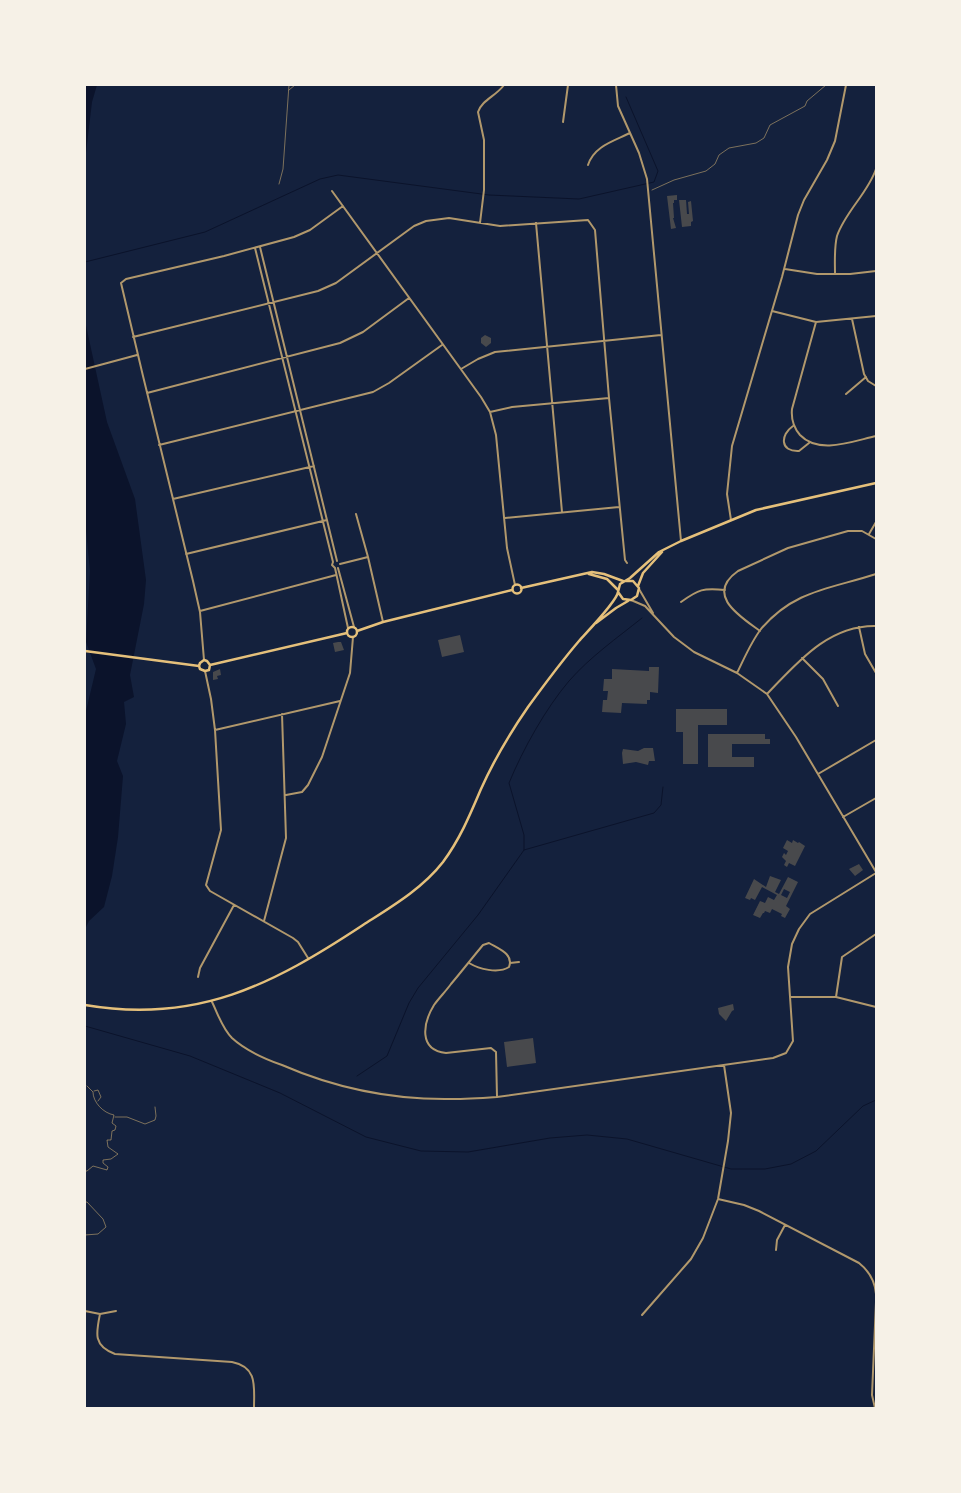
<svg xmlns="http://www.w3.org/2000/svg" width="961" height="1493" viewBox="0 0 961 1493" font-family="'Public Sans',sans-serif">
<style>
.water{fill:#0b132b}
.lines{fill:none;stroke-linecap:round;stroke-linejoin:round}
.stream{stroke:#0b132b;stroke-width:1}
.building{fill:#48494c;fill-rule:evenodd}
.path{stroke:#e5c07b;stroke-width:0.5}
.minor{stroke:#b1986c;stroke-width:2}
.secondary{stroke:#e5c07b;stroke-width:2.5}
</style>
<rect width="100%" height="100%" fill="#14213d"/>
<path class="water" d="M85 85H97L92 102 85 161Z
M85 321 107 422 135 499 146 580 144 604 130 675 134 697 124 702 126 724 117 761 123 776 118 837 112 876 104 907 89 921 85 929 86 711 96 669 86 642 90 571 85 520Z"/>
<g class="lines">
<path class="stream" d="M85 262 205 232 320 179 338 175 489 195 579 199 654 182 658 171 626 97
M524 850 654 813 661 805 663 787
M85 1026 190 1056 280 1093 366 1137 421 1151 468 1152 550 1138 587 1135 627 1139 731 1169H765L791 1164 816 1151 863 1106 876 1100
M357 1076 387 1056 409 1003 418 988 478 915 524 850V835L509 783C523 749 546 708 569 681 590 657 617 638 642 618"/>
</g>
<path class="building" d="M677 195V200H674V203H673L674 218H673L676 228 671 229 667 196Z
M679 200H686L687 214H689L688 202 691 201 693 221 691 222V226L682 227Z
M485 335 491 338V343L486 347 481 343V338Z
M460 635 464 652 442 657 438 640Z
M338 642H341L344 650 335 652 333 643Z
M649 667H659L658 693 650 692V700H647V704L622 703 621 713 602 712 603 700H607L608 691H603L604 679H612V669L649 671Z
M220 669 221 675 217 676 218 679 213 680V672Z
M676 709H727V725H698V764H683V732H676Z
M708 734H765V739H770V744H732V757H754V767H708Z
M644 748H653L655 761H649L648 765 636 762 623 764 622 753 623 749 638 751Z
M787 840 792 843 793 840 798 843 799 842 805 846 795 866 789 863 787 867 784 865 786 861 782 857 784 853 786 855 788 851 783 848Z
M859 864 863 870 855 876 849 869Z
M770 876 781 880 775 892 779 894 788 877 798 882 786 906 790 909 785 918 781 916 782 914 772 909 770 913 765 911 764 913H763L760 918 753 915 760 901 765 903 768 897 774 900 777 895 762 887 755 900 751 898 750 900 745 898 754 879 766 887ZM784 889 790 892 787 898 781 895Z
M733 1004 734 1010 732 1011 726 1021 719 1014 718 1008Z
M533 1038 536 1063 507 1067 504 1042Z"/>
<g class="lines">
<path class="path" d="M289 90 295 85
M279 184 283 169 289 85
M652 190 674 180 706 171 715 164 719 155 729 148 756 143 764 138 770 125 805 106 807 101 826 85
M94 1091 98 1090 101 1097 98 1101
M115 1117H127L145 1124 155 1120 156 1116 155 1107
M85 1171H87L93 1166 107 1170 108 1167 103 1163V1160L111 1159 118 1154 108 1147 107 1140H111L112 1131 115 1130 116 1126 112 1123 114 1115C103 1113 93 1102 93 1092L87 1086
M85 1202H87L103 1219 106 1227 98 1234 85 1235"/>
<path class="minor" d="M616 85 618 106 639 153 647 179 681 541
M563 122 568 85
M588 165C594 146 614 141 630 133
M332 191 481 397 490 412 496 435 507 548 515 585
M480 223 484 190V140L478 112C482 100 496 96 504 85
M536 223 562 512
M260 247 337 561
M255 248 333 562 332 565 335 568 348 628
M785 269 817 274H850L876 271
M835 274C835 262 834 248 837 236 845 212 868 193 876 169
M772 311 816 322 876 316
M852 319 864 374 868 381 876 386
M816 322 792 409C791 419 793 427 800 435 819 455 853 441 876 436
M133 337 318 291 336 283 414 226 426 221 449 218 500 226 588 220 595 230 609 398 625 560 627 563
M85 369 137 355
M461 369 478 359 495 352 661 335
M147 393 340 343 363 332 409 298
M846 394 866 377
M490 412 512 407 609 398
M793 426C780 435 780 452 799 451L809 443
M159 445 373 392 389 383 442 345
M173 499 314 466
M356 514 368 557 383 622
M505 518 619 507
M731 520 727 494 732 446 782 277 798 215 804 200 827 160 835 141 846 85
M869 534 876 522
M186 554 327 520
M340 564 368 557
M338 568 354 627
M639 589 653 613
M631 600 645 606 674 637 694 652 737 673 767 694 796 737 876 872
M681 602C699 589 703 588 725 590
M200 611 336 575
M859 627 865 654 876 673
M760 631C741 617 704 595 738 571L788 548 848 531H862L876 539
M802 658 823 679 838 706
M204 660 200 612 193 581 143 376 121 283 126 279 224 256 294 237 310 230 343 206
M205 671 211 699 215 730 221 830 206 885 210 891 293 938 298 942 308 958
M737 673C744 659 751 642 761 629 794 590 830 589 876 574
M767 694C797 663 828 625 876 626
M215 730 340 701
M818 774 876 740
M286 795 302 792 308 785 322 757 350 673 353 637
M843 817 876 798
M264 921 286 838 282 714
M469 963C479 969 498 974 509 967 514 954 499 949 489 943L483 945C472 958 462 971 451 984 446 991 439 998 434 1005 423 1023 418 1050 446 1053L491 1048 496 1052 497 1097
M510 963 519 962
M198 977 200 968 234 905
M791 997H836L876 1007
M836 997 842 957 876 934
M212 1002C218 1014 222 1028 232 1038 245 1050 265 1059 282 1065 335 1088 394 1100 452 1099 467 1099 482 1098 497 1097L773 1058 786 1053 793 1041 788 967 792 944 799 929 810 914 876 873
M718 1199 744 1205 759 1211 859 1263C869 1271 875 1280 876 1294
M776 1250 777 1240 785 1225
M85 1311 100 1314 116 1311
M100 1314C96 1333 93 1346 115 1354L232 1362C258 1367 254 1387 254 1408
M642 1315 691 1259 703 1238 718 1199 728 1141 731 1113 724 1065
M875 1408 872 1395 876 1302"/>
<path class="secondary" d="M589 574 607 579 618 590
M625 581H633L639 588 637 596 631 600 623 599 618 592 620 584 630 578 659 552 681 541 756 510 876 483
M512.5 589a4.5 4.5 0 1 1 9 0a4.5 4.5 0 1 1-9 0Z
M638 586 643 573 662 552
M521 588 592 572 604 574 623 581
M596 623 616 608 628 601
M347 632a5 5 0 1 1 10 0a5 5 0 1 1-10 0Z
M357 631 383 622 512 590
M85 651 199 666
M210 665 347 633
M199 666 200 669 205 671 209 670 210 665
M199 666 200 663 204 660 207 661 210 665
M85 1005C197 1024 272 985 363 925 391 907 422 889 443 862 460 839 470 815 481 789 494 760 510 733 528 707 544 685 561 662 579 641 587 632 617 601 618 592"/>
</g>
<rect width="961" height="1493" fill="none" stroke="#f6f1e7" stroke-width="172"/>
</svg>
